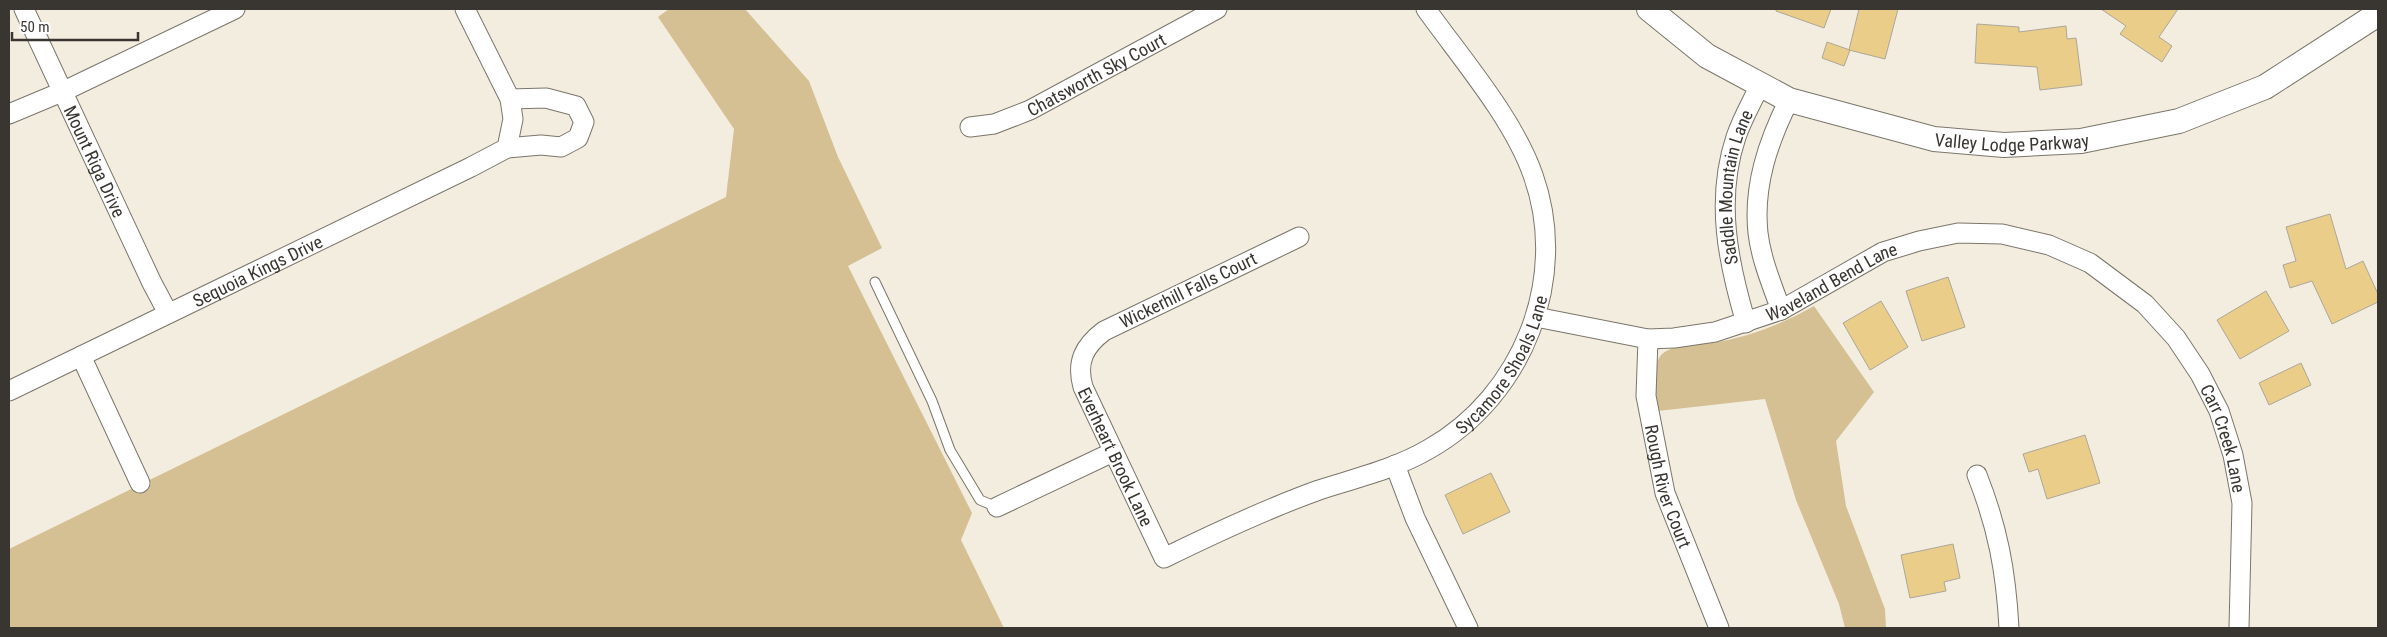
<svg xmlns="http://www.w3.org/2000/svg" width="2387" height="637" viewBox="0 0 2387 637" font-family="'Roboto Condensed',sans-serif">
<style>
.green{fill:#d4c092}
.building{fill:#eacd88;stroke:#aca79a}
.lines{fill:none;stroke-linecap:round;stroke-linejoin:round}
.service-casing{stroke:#7b766a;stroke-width:11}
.minor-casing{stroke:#7b766a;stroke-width:21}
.tertiary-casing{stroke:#7b766a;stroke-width:26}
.service{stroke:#fff;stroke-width:9}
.minor{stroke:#fff;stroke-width:19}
.tertiary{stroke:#fff;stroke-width:24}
.labels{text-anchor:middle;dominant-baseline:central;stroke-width:4;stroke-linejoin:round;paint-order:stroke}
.street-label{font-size:18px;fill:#393631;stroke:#fff}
</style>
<rect width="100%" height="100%" fill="#f3ede0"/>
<path class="green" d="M669 9H745L809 81 838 157 882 248 848 266 972 513 961 540 1004 628H9V549L726 197 734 129 658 17Z
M1814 306 1874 392 1836 441 1846 506 1885 609 1886 628H1845L1839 604 1796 500 1765 399 1658 411C1657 395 1651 372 1659 358 1667 344 1696 345 1710 343 1747 338 1782 324 1814 306Z"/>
<path class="building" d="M1776 9H1831L1824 28 1776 11Z
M1859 9H1898L1885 59 1849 50Z
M2101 9H2178L2159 37 2172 46 2162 62 2120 34 2126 26Z
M1977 24 2019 27V32L2066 26 2067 39 2076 38 2082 85 2040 90 2037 67 1975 63Z
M1827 42 1850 50 1844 66 1822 58Z
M2330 214 2346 269 2363 261 2378 294V302L2332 324 2312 281 2290 288 2283 265 2296 261 2286 227Z
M1948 277 1965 327 1922 341 1906 291Z
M2266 291 2289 331 2240 359 2217 320Z
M1881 301 1908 347 1870 370 1843 323Z
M2301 363 2311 385 2269 405 2259 383Z
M2085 435 2100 483 2047 499 2038 469 2029 472 2023 454Z
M1491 473 1510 512 1463 534 1445 495Z
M1953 544 1960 578 1944 582 1946 591 1910 598 1901 555Z"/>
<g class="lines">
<g class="service-casing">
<path id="service" d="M875 282 932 401 950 450 980 500 997 507"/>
</g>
<g class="minor-casing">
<g id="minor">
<path id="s1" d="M24 9 152 283 168 313"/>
<path d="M9 114 64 91 235 9"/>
<path id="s2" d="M970 127 994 124 1030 110 1217 9"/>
<path d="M507 148 541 145 561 147 578 138 584 122 576 106 546 98 510 99"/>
<path id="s3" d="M1299 237 1104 331C1084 346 1076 362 1083 387L1164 558C1215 533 1266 509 1319 490 1356 478 1395 469 1429 449 1523 396 1570 278 1533 175 1513 118 1461 58 1426 9"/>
<path d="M1781 310C1772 285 1761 259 1758 233 1753 186 1768 142 1789 100"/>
<path id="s4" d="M1536 317 1648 339 1674 338 1715 332 1781 310 1883 252 1919 241 1958 233 2002 234 2049 245 2090 263 2145 304 2176 338 2200 374 2219 411 2233 455 2242 503 2239 628"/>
<path id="s5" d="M1746 323C1728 262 1715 200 1736 137 1742 119 1752 102 1760 85"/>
<path id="s6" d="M1648 339 1646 396 1665 493 1719 628"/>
<path d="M81 356 140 483"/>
<path id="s7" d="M9 391 471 167 507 148 513 119 510 99 465 9"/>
<path d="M1395 465 1415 518 1468 628"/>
<path d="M1977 475C1998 528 2006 572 2009 628"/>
<path d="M997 507 1113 452"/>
</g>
</g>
<g class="tertiary-casing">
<g id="tertiary">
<path id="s8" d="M1649 9 1707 56 1789 100 1934 139 2004 145 2081 141 2179 121 2265 87 2378 14"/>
</g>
</g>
<use href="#service" class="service"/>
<use href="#minor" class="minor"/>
<use href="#tertiary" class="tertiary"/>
</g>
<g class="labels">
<g class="street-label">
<text stroke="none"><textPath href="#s2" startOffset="138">Chatsworth Sky Court</textPath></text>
<text stroke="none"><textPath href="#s8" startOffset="396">Valley Lodge Parkway</textPath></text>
<text stroke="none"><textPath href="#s1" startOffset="168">Mount Riga Drive</textPath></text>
<text stroke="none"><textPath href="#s5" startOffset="139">Saddle Mountain Lane</textPath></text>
<text stroke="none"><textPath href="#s7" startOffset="276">Sequoia Kings Drive</textPath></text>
<text stroke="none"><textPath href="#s4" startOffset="309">Waveland Bend Lane</textPath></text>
<text transform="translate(1188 290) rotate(-26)">Wickerhill Falls Court</text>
<text stroke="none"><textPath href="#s3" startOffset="872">Sycamore Shoals Lane</textPath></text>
<text stroke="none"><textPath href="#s4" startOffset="810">Carr Creek Lane</textPath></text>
<text stroke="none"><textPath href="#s3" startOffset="358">Everheart Brook Lane</textPath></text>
<text stroke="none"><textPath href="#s6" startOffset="150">Rough River Court</textPath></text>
</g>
</g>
<rect width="2387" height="637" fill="none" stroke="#393631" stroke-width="20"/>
<path d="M12 32v8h126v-8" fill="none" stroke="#393631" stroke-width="2.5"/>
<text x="20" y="32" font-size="15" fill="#393631" stroke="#ffffff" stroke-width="4" paint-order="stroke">50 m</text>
</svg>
